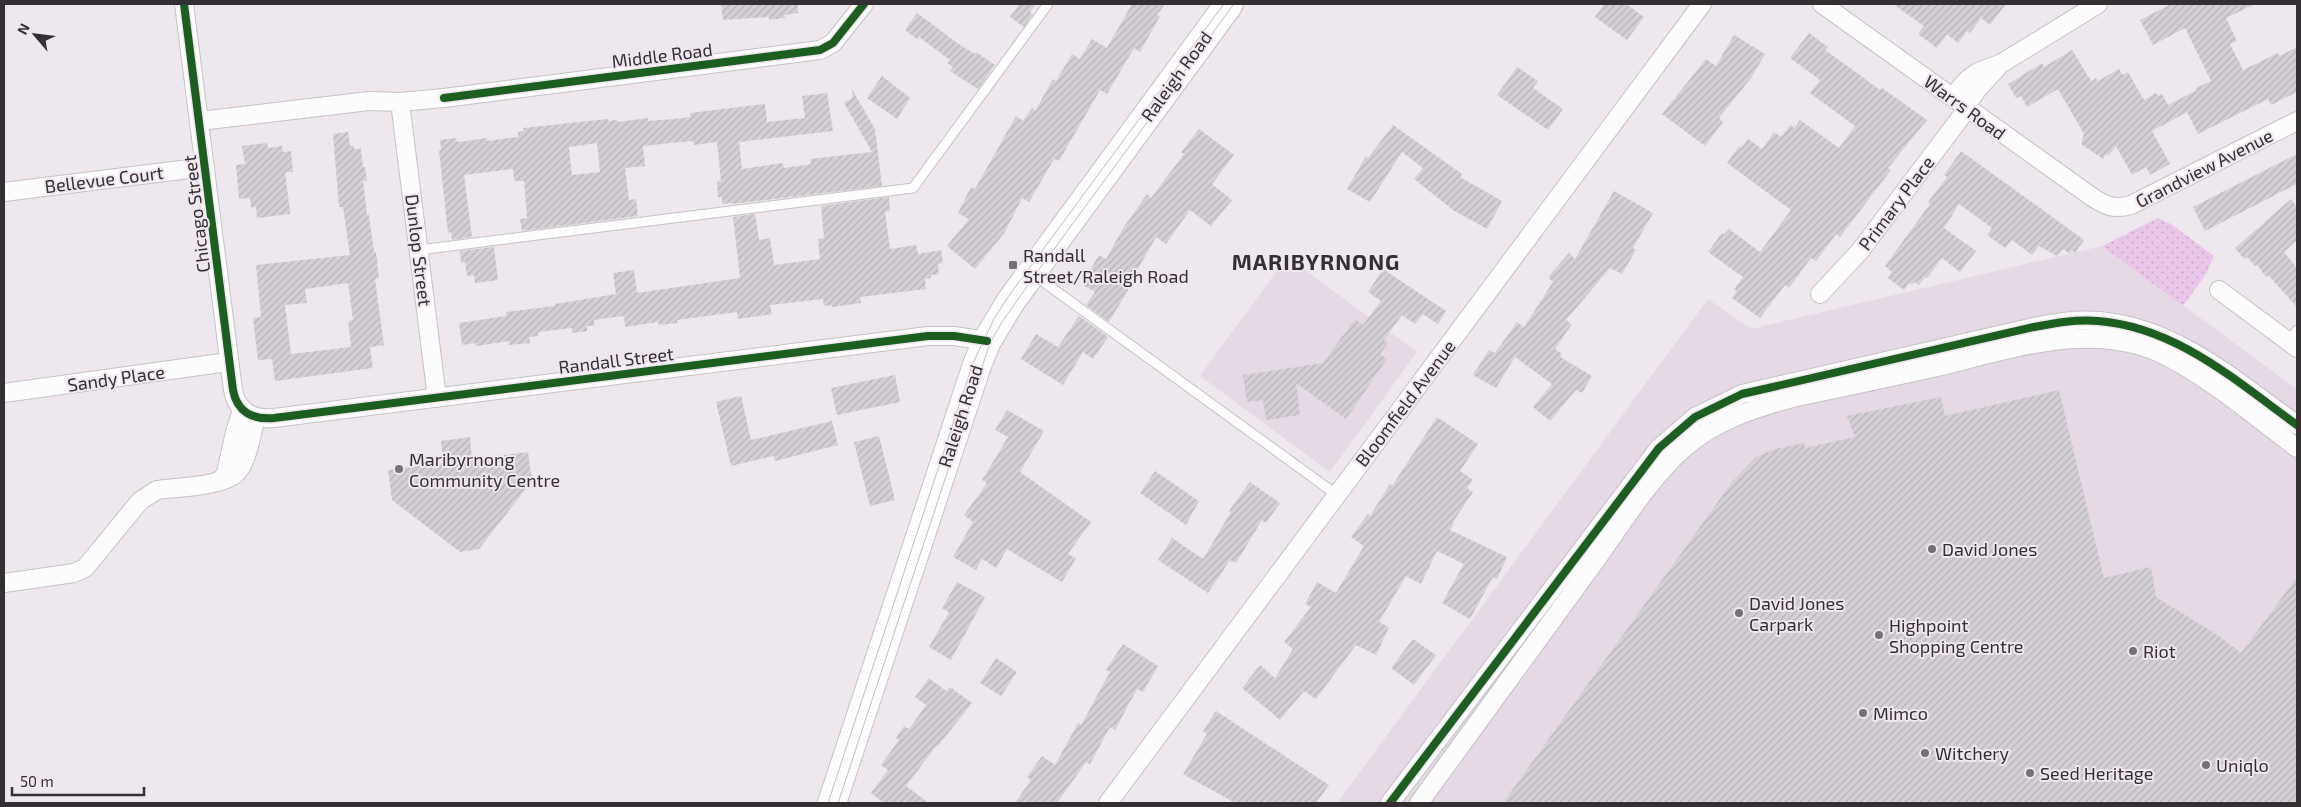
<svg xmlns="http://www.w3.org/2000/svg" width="2301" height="807" viewBox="0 0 2301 807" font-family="'Exo 2',sans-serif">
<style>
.built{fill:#e4d9e4}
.grass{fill:url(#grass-dots)}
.building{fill:url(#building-hatch);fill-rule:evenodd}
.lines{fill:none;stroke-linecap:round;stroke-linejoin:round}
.service-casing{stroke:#c6c2c6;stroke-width:11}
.minor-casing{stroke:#c6c2c6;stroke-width:20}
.primary-casing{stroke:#c6c2c6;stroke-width:30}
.service{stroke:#fcfcfc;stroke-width:9}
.minor{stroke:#fcfcfc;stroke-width:18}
.primary{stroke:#fcfcfc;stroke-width:28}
.tram{stroke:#c3c1c3;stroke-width:1}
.cycleway-casing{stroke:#f0e6f0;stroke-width:11}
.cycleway{stroke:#1b5e20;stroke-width:8}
.poi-dot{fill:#747074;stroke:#f0e6f0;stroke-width:2}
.labels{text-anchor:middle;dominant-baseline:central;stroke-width:4;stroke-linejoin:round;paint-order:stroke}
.street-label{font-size:18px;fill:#332f33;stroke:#f0e6f0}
.poi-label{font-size:18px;fill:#332f33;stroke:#f0e6f0;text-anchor:start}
.district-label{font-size:22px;font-weight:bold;letter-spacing:1px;fill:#332f33;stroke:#f0e6f0}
</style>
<defs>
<pattern id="grass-dots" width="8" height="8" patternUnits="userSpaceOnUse" patternTransform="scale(1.25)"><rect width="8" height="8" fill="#eac7ea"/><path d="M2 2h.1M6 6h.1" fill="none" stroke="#c9abc9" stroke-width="1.8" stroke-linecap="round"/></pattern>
<pattern id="building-hatch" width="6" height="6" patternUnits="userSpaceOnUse" patternTransform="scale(1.25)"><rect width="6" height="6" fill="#d5d0d5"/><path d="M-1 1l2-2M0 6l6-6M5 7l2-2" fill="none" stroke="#b7b3b7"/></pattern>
</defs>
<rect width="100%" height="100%" fill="#eee8ee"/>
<path class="built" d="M2102 246 2297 389V803H1337L1708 299 1751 329Z
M1287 257 1417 352 1330 472 1200 376Z"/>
<path class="grass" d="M2158 218 2171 224 2214 256 2206 274 2183 306 2102 246Z"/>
<path class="building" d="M721 4H798V13L784 15 785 18 769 20V17L723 20Z
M1019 4H1036L1030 12 1033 14 1024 27 1010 17Z
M1132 4H1165L1157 15 1160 16 1140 52 1134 48 1107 94 1100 90 1059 161 1054 159 1029 202 1022 198 1005 232 975 269 947 246 969 219 958 213 971 187 975 189 1016 116 1023 121 1032 108 1035 111 1053 79 1056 81 1072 54 1080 59 1092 39 1107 48Z
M1604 4H1626L1644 17 1627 40 1595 17Z
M1893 4H2006L1990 25 1981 18 1970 33 1967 31 1958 43 1947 34 1937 48 1918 34 1924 26Z
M2171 4H2255L2226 18 2237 41 2230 44 2243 70 2278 53 2279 56 2297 47V92L2271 105 2268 99 2198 134 2187 112 2152 131 2170 164 2150 175 2146 167 2132 175 2116 146 2108 156 2106 154 2103 159 2081 144 2084 134 2058 89 2027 107 2021 96 2016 98 2008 84 2042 63 2044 67 2072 50 2091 81 2096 78 2098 81 2119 69 2123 75 2128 72 2144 100 2156 93 2158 96 2162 94 2168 105 2197 90 2196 88 2211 81 2185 28 2153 45 2140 20Z
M917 13 960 45 975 54 976 52 995 65 978 89 950 71 953 67 947 63 950 60 919 37 917 39 905 30Z
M1809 33 1828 47 1825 50 1857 73 1880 90 1882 88 1927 120 1888 168 1891 170 1840 237 1836 234 1816 261 1811 258 1789 288 1785 285 1760 318 1732 298 1737 291 1734 289 1743 277 1708 252 1722 233 1724 234 1729 229 1760 252 1791 210 1727 163 1739 146 1741 148 1748 139 1762 149 1774 132 1781 137 1790 125 1794 128 1800 120 1839 148 1855 126 1810 93 1820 80 1790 58Z
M1734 35 1765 54 1751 78 1719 118 1723 122 1705 146 1662 114 1706 59 1716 66Z
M1517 67 1538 81 1533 88 1563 109 1548 130 1497 95Z
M882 76 910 98 897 119 867 98Z
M852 89 875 129 882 186 732 204 731 203 722 204V197H718L717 182 721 181 717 142 694 145 693 141 680 142 643 146 645 166 625 168 629 200 636 199 638 216 522 231 520 219 527 218 524 181H514L513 169 464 175 472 237 452 240 451 232 448 233 439 150H441L440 140 456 138V141L460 142 487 138V141L518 137V132L524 131 523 128 608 119V121L618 120V122L648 118V121L674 119 690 117V113L765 104 767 122 805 118 802 96 827 93 833 131 739 142 742 169 783 163 784 168 811 164 810 159 872 152 844 103 853 97ZM597 143 600 172 572 175 569 147Z
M1393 125 1462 174 1460 177 1502 201 1487 229 1453 210 1414 179 1423 168 1402 152 1370 202 1347 189 1366 156 1368 158Z
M1199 129 1234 155 1212 184 1232 200 1211 226 1190 210 1166 244 1156 237 1134 276 1136 277 1109 322 1086 305 1095 292 1082 284 1099 255 1106 259 1124 227 1147 194 1151 198 1184 154 1181 152Z
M348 132 350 146H354V149H361L363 167H365L367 181H363L367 215H369L374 252H376L379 278 375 279 384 345 370 347 373 368 275 381 272 359 258 360 253 318 261 317 256 265 350 255 343 207H339L333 134ZM348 283 353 320 348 321 351 347 291 354 285 305 307 303 305 289Z
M267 143 268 148 282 146 283 152 291 151 293 172H285L290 212V214L257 218 256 207 251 208 250 198 239 199 236 165 245 164 242 146Z
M1961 151 2084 240 2075 253 2072 250 2070 254 2063 249 2057 256 2039 246 2032 255 2012 240 2005 248 1987 235 1992 228 1959 204 1944 228 1976 251 1960 272 1942 258 1927 278 1925 277 1919 285 1915 282 1911 285 1909 283 1904 290 1888 278 1892 272 1885 266 1930 204 1928 202 1947 177 1944 175Z
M2297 154V184L2205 231 2193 207Z
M1614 191 1653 213 1633 248 1636 250 1622 274 1610 268 1566 320 1572 324 1555 349 1562 354 1560 357 1592 376 1582 393 1576 390 1550 421 1533 407 1552 384 1515 357 1496 388 1473 375 1489 350 1495 353 1517 322 1524 327 1553 282 1548 277 1569 253 1575 259Z
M889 197 890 211 885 212 890 249 916 245 918 254 941 250 943 263 938 264 939 274 931 275V278L925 279 926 289 860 297 861 303 832 307 831 305 824 306 823 299 770 305 772 314 738 319 737 312 677 320 678 323 659 325 658 322 625 327 624 316 594 320 595 326H587V331L572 333V328L538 332 539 336 529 337 530 343 509 345V341L476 346V343L462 345 459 323 506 316V312L555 306V304L616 294 613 273 634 270 637 293 740 278 733 217 755 214 759 240 770 238 774 265 820 259 818 239 824 238 821 206Z
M2291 199 2297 207V240L2284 252 2297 268V307L2268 275 2266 277 2257 265 2255 266 2247 257 2244 259 2235 248Z
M494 247 498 280 475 283 474 275 467 276 465 262 461 263 460 251Z
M1383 269 1446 311 1438 324 1423 314 1415 324 1402 315 1384 340 1388 343 1380 354 1387 359 1346 419 1296 383 1300 415 1266 420 1263 400 1247 402 1243 375 1323 363 1355 319 1363 325 1381 301 1368 292Z
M1079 316 1108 337 1093 359 1083 352 1063 385 1021 359 1036 334 1058 347Z
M895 375 900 402 837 415 831 388Z
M2059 390 2104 578 2151 567 2156 597 2219 636 2241 653 2297 577V803H1503L1732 482 1756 457 1775 449 1804 443 1805 448 1855 437 1847 416 1941 397 1945 416Z
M741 396 751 440 832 421 838 445 775 461 774 456 731 466 716 402Z
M1007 410 1044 431 1020 472 1091 522 1068 554 1076 558 1062 582 1007 549 996 568 982 559 976 570 953 557 973 522 964 515 987 483 982 480 1008 437 995 430Z
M1437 417 1478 444 1460 471 1473 480 1467 488 1473 492 1453 522 1454 523 1450 530 1507 557 1497 579 1493 577 1470 619 1442 603 1464 564 1437 551 1421 584 1406 576 1379 622 1389 627 1376 655 1356 645 1316 699 1304 691 1280 720 1242 688 1260 665 1275 678 1293 649 1284 642 1311 607 1305 604 1317 582 1336 593 1364 546 1351 537 1368 514 1370 516 1390 484 1392 486Z
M879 436 895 500 870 506 854 442Z
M470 437 472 459 528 452 532 481 479 549 460 552 392 500 388 470 443 463 441 441Z
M1155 471 1199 501 1186 525 1140 493Z
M1250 482 1280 503 1266 523 1262 520 1236 563 1230 560 1208 593 1158 560 1172 538 1203 559 1231 512 1229 511Z
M957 582 985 597 951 660 929 647 949 612 942 608Z
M1413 639 1436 655 1414 685 1391 668Z
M1123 644 1158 666 1143 692 1137 689 1115 730 1110 727 1090 764 1086 762 1057 803H1015L1031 780 1027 777 1042 756 1055 765 1078 723 1081 725 1110 672 1106 670Z
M996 658 1017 672 1001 696 980 683Z
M929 678 946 691 950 687 972 703 938 746 937 745 906 786 929 803H884L871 793 888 770 881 765 899 740 896 738 904 726 909 729 926 705 915 697Z
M1216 711 1329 785 1316 803H1235L1183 774 1207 734 1203 731Z"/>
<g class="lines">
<g class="service-casing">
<path id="service" d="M419 250 913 188 1048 4
M1034 275 1337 495
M2289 341 2297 330"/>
</g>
<g class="minor-casing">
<path id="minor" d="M184 4 233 390C237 412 253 420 274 418L928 336H954L987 341
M1822 4 2092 197C2106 206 2114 210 2131 205L2297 121
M1952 97 1968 79 1978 72 2002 63 2098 4
M400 102 437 398
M1965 107 1977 90 1998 67
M200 121 369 101 400 102 444 98 820 50 833 43 864 4
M4 192 205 167
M2219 290 2297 348
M1820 294 1860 251 1967 109
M4 393 228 362
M216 482 222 479 226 473 235 432 242 410
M4 583 74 573 85 568 140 501 157 490C178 487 227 487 239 470 248 458 252 432 256 417
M1108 803 1702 4
M1390 803 1659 448 1695 417 1742 394 2034 327C2055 323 2076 319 2098 321 2176 327 2236 381 2297 425
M1419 803C1475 726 1532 648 1588 571 1616 533 1648 480 1683 449 1714 421 1753 409 1792 398 1840 388 1888 378 1937 367 2008 350 2089 321 2160 353 2205 374 2256 417 2297 448"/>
</g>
<g class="primary-casing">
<path id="primary" d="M832 803 977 365 987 341 1011 301 1229 4"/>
</g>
<use href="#service" class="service"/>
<use href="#minor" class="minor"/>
<use href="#primary" class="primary"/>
<path class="tram" d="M828 803 973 363 995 317 1008 297 1224 4
M838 803 990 343 1002 322 1035 275 1234 4"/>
<g class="cycleway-casing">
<path id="cycleway" d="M184 4 233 390C237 412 253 420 274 418L928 336H954L987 341
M444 98 820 50 833 43 864 4
M1390 803 1659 448 1695 417 1742 394 2034 327C2055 323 2076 319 2098 321 2176 327 2236 381 2297 425"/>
</g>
<use href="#cycleway" class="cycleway"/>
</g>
<g class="poi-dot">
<rect x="1008" y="260" width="10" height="10" rx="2.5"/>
<circle cx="399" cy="469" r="5"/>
<circle cx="1932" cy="549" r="5"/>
<circle cx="1739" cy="613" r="5"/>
<circle cx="1879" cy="635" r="5"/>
<circle cx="2133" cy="651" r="5"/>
<circle cx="1863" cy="713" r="5"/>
<circle cx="1925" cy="753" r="5"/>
<circle cx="2206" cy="765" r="5"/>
<circle cx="2030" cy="773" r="5"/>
</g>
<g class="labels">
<g class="street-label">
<text transform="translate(662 55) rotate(-7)">Middle Road</text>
<text transform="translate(1176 76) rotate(-54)">Raleigh Road</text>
<text transform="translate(1965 107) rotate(36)">Warrs Road</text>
<text transform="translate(2204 168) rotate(-27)">Grandview Avenue</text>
<text transform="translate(104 179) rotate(-7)">Bellevue Court</text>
<text transform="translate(1896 203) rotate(-53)">Primary Place</text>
<text transform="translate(196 214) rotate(-97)">Chicago Street</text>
<text transform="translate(419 250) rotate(83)">Dunlop Street</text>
<text transform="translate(616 360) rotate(-7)">Randall Street</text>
<text transform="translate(116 378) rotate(-8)">Sandy Place</text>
<text transform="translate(1405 403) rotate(-53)">Bloomfield Avenue</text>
<text transform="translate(960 416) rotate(-72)">Raleigh Road</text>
</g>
<g class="poi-label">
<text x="1023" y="255">Randall<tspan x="1023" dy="21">Street/Raleigh Road</tspan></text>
<text x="409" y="459">Maribyrnong<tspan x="409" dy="21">Community Centre</tspan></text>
<text x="1942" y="549">David Jones</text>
<text x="1749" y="603">David Jones<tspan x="1749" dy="21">Carpark</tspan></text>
<text x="1889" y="625">Highpoint<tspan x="1889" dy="21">Shopping Centre</tspan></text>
<text x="2143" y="651">Riot</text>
<text x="1873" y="713">Mimco</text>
<text x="1935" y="753">Witchery</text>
<text x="2216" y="765">Uniqlo</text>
<text x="2040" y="773">Seed Heritage</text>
</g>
<g class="district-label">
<text x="1316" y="261">MARIBYRNONG</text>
</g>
</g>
<rect width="2301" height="807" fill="none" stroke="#332f33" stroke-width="10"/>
<g transform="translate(35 35) rotate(298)" stroke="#f0e6f0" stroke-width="4" paint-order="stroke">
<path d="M0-4L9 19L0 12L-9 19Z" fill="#332f33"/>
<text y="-8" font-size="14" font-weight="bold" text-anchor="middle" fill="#332f33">N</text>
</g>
<path d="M12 787v8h132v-8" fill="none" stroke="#332f33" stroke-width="2.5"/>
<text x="20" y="787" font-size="15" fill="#332f33" stroke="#f0e6f0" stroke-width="4" paint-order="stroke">50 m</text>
</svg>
